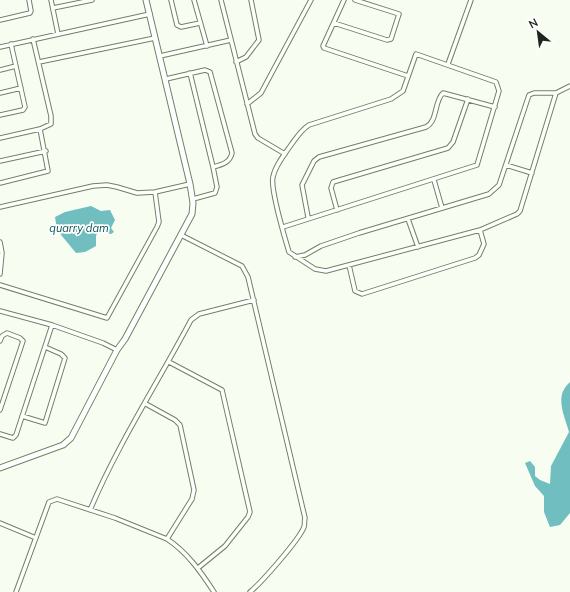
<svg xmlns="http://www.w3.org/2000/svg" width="570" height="592" viewBox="0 0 570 592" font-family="Mulish,sans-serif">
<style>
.water{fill:#70bec0}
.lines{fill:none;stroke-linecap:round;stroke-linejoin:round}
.street-casing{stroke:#718162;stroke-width:5.5}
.secondary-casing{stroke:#718162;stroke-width:7}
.street{stroke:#fff;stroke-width:3.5}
.secondary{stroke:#fff;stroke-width:5}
.labels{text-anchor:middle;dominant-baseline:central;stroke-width:3.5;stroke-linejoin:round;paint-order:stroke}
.water-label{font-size:11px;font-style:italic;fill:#0a5153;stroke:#fff}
</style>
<rect width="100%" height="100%" fill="#f7fef1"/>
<path class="water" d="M91 206 101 211 110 210 115 220 111 228 114 232 111 234 98 231 96 236V246L85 252 76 253 57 230 55 217 65 212Z
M570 382V513L560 525 550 527 544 512V496L535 486 525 463 530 461 535 467V476L540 480 550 484 551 466 569 432C564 414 554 396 570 382Z"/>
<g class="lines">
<g class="street-casing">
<path id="street" d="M51 0 58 34
M171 0 177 25 181 27 200 23
M194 0 207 46
M221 0 255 134 258 138 285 154
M344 0 323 46 324 48 408 76
M53 8 92 0
M0 20 30 13 31 11 29 0
M334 23 387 40 391 39 399 14 355 0
M0 47 150 14
M160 56 231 40
M39 62 155 38
M236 62 246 57 259 40 251 0
M448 64 471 0
M0 70 16 66
M190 73 213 167
M166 79 205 70 210 72 232 153C230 163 221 165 213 167L217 187 215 193 193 199
M0 93 21 88
M247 104 261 93 311 0
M0 115 23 110 25 107 11 44
M0 138 40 129 51 124V116L33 39
M0 161 46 151
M506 165 532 173
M434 180 442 208
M0 183 48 171 40 129
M0 207 93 186 107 185 117 187 137 193 155 192 190 184
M337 210 331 188 333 182 448 148 453 142 468 99
M308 217 302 185 314 161 319 157 426 127C438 121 434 101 443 93L495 107
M408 219 418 247
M283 227 477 165 499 91 496 82 416 54 403 91 391 99 309 125C301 130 296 138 291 145 284 155 275 166 273 177 270 188 285 239 289 252L315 269 326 271 480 230 517 214 520 211 556 93
M181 235 242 266 248 277 305 518C304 521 305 525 304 527 299 540 261 583 250 592
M0 242 2 253 0 274
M295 257 305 255 321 246 359 233 489 194 499 185 529 95 534 93H556L570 86
M349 265 355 291 362 294 475 258 479 255 484 244 480 230
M0 285 107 318 157 227 159 222 155 192
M0 311 52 325
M0 341 2 336 7 333 20 338 23 341 0 410
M169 362 222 390 250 512 248 517 225 546 198 568
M146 404 175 420 180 425 194 490 192 499 167 539
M22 416 45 423 65 358 61 354 45 347
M0 434 13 438 16 435 52 325 103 343 117 350
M90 510C118 444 157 384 191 320L199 314 254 300
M0 523 36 538
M16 592 49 502 57 499 115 518 167 539C187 552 201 572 214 592"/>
</g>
<g class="secondary-casing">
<path id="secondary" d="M0 468 63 445 71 438 117 350 125 339 192 214 193 203 190 184 146 0"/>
</g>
<use href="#street" class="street"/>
<use href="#secondary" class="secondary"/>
</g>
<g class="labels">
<g class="water-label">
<text x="79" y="228">quarry dam</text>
</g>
</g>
<g transform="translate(538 32) rotate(331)" stroke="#ffffff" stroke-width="3" paint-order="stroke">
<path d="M0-3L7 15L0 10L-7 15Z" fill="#1f2518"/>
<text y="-6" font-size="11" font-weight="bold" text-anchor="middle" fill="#1f2518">N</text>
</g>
</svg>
